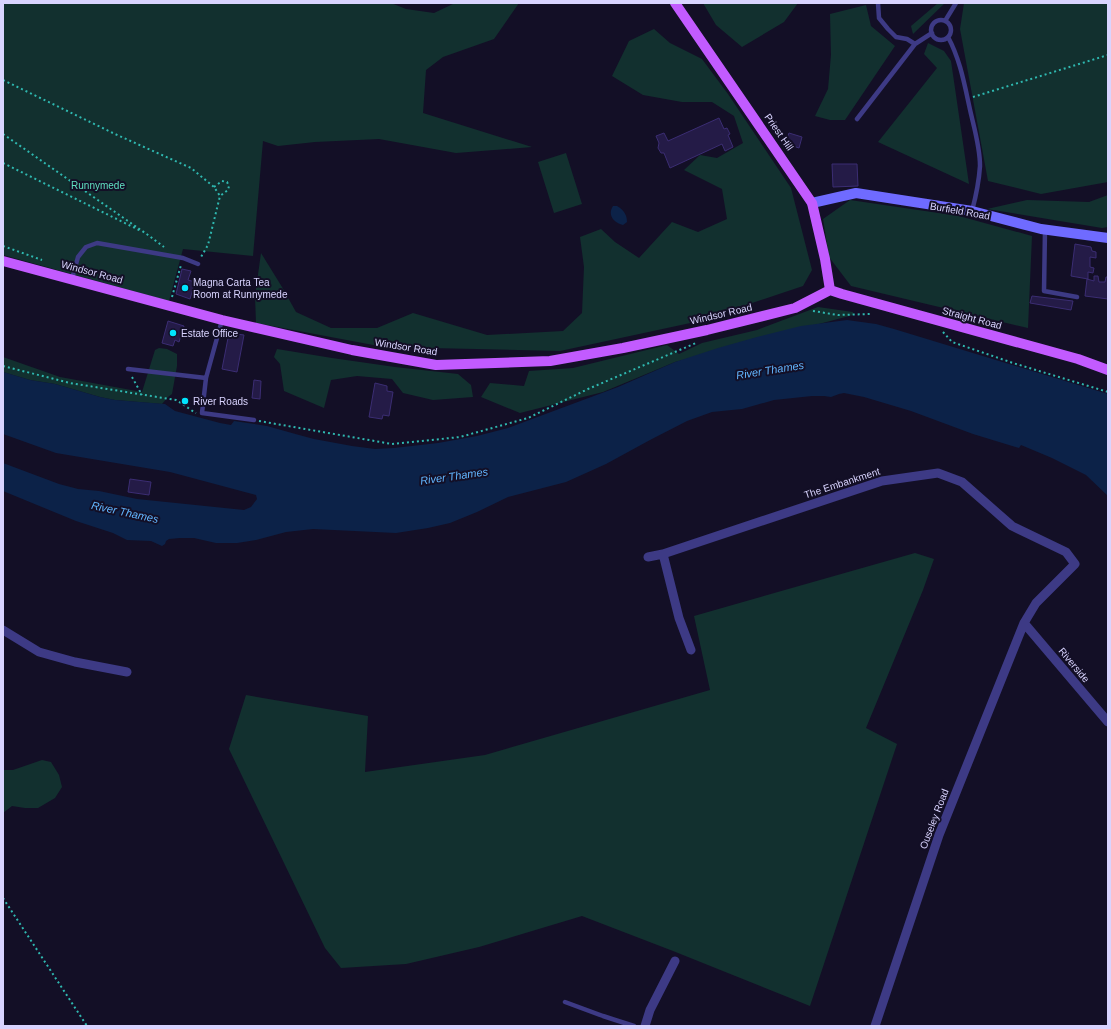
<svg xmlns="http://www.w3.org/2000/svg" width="1111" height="1029" viewBox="0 0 1111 1029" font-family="Helvetica,sans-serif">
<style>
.green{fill:#12302f}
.water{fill:#0c2248}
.building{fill:#241b47;stroke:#3b2d73}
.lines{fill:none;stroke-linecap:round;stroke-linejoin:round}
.path{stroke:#2fb8b0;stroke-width:2;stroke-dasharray:2 3;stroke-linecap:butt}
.service{stroke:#3d3a85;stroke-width:4.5}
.minor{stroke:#3d3a85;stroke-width:9}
.secondary{stroke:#6f6bff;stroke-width:10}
.primary{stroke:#c25bff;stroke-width:10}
.poi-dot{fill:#00e5ff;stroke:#130f26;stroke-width:1.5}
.labels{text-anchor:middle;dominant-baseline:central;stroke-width:4;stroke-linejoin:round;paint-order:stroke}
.street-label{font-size:10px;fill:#d9d4ff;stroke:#130f26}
.park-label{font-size:10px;fill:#5fe0c0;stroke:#130f26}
.poi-label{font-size:10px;fill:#d9d4ff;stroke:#130f26;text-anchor:start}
.water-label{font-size:11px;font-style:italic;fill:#62b6ff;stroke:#130f26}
</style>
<rect width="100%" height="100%" fill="#130f26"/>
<path class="green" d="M3 3H391L406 9 434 13 455 3H519L494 39 443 57 426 70 423 113 532 147 456 153 379 139 315 142 278 146 263 141 253 256 183 249 169 301 3 255Z
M703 3H798L784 22 742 47 716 25Z
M938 3H945L913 34 911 26Z
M964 3H1108V182L1041 194 988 181 960 29Z
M866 5 871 26 895 46 845 120H830L815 116 828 89 831 55 830 14Z
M654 29 670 43 702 59 728 94 791 188 812 270 803 286 695 322 560 351 384 347 256 323 255 296 261 253 282 287 296 312 331 328H377L413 313 487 335 563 331 582 313 584 267 580 237 601 229 615 242 639 258 672 222 698 232 727 219 722 189 684 170 700 155 717 158 743 143 734 116 712 102H682L643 95 612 76 629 41Z
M928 43 944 51 951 61 969 184 878 142 937 68 924 54Z
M566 153 582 204 554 213 538 162Z
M1108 195V227L1102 228 987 209 1027 200 1089 202Z
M850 200 959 216 1032 236 1028 328 851 286 829 257 823 219Z
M818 307 853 312V315L675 362 603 392 520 413 481 397 490 383 524 386 529 371 573 368 667 345 679 354 702 343 757 330Z
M159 348 167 349 177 354V366L172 394 168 397 162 404 115 400 100 397 55 384 30 380 3 372V357L60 377 142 392 155 350Z
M277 349 332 358 395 367 458 374 471 385 473 397 433 400 403 393 392 379 357 376 331 380 324 408 284 391 280 364 274 357Z
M915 553 934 559 923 590 866 728 897 744 810 1006 673 951 582 916 479 947 406 964 341 968 325 948 229 749 246 695 368 716 365 772 485 755 710 690 694 616Z
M42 760 51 762 59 775 62 787 55 798 38 808H25L12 806 3 813V770H13Z"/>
<path class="water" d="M613 206H617C624 210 627 215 627 222L623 225C614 223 607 215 613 206Z
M847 320 876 324 894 329 986 357 1108 394V496L1086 475 1052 458 1021 445 1019 448 973 434 911 411 864 397 844 393 839 394 831 397 824 396H812L774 400 742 409 712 412 687 421 650 440 606 464 566 482 508 497 477 512 450 523 428 528 396 533 313 529 286 532 256 540 237 543H216L194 538H180L169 539 166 541 165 544 162 546 151 541 127 540 113 533 76 521 3 491V463L59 484 78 489 99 491 137 499 244 510 251 507 257 499 256 495 170 472 56 453 3 434V372L30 380 55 384 100 397 115 400 165 404 175 411 220 423 231 425 234 421 267 426 299 435 314 439 352 446 375 449 394 448 438 443 477 436 508 428 618 387 675 362 718 348 757 337 801 326Z"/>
<path class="building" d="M719 118 724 129 727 128 730 134 728 135 733 147 725 151 722 144 670 168 664 153H661L658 148 659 143 656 136 664 133 668 141Z
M789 133 802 137 799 148 785 143Z
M832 164H857L858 186 833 187Z
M1075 244 1091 247 1092 251 1096 252V258L1090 257V267L1094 268 1093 273 1088 272V279L1071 276Z
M182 269 191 271 188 280 195 282 190 299 176 294Z
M1094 276H1098L1099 282H1105L1106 277H1108V299L1085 296 1087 279 1094 281Z
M1032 296 1073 301 1071 310 1030 303Z
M168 321 184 326 179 342 175 340 173 346 162 343Z
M229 333 244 335 237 372 222 369Z
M254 380 261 381 260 399 252 398Z
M375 383 387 386V391L393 392 389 416 383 415 382 419 369 417Z
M130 479 151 482 149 495 128 492Z"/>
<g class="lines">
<path class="path" d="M3 80 115 134 191 168 214 187 220 196 208 245 201 257
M973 97 1108 55
M3 134 148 235 164 247
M3 163 141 231
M214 187 222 181 227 182 229 186 228 190 220 196
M3 246 42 260
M172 297 181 265
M813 311 838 315 871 314
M943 332 952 342 1013 363 1108 392
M3 366 70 383 176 400 181 403 194 412 196 413
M132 377 142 395
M259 421 392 444 460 437 528 418 588 389 696 343
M3 898 87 1026"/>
<path class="service" d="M878 3 879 18 888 29 896 37 907 39 915 44 932 33
M931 30a10 10 0 1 1 20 0a10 10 0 1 1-20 0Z
M945 21 956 3
M948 37C961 61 965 88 971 114 975 131 980 148 980 166 979 181 976 196 972 211
M857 119 915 44
M1045 230 1044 291 1077 297
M72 279 78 257 86 247 97 243 183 258 198 264
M222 320 206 378 202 413 254 420
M128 369 206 378
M565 1002 603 1016 634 1026"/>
<path class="minor" d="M648 557 663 554
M1024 623 1108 722
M3 630 39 652 75 662 127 672
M691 650 679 618 663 554 882 481 938 473 962 482 1012 526 1066 552 1075 564 1036 603 1024 623 939 835 875 1026
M645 1026 650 1010 675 961"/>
<path class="secondary" d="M812 203 856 193 972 211 1041 229 1108 238"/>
<path class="primary" d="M675 3 812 203 825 259 830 290
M3 261 222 320 352 350 436 365 550 361 623 348 707 330 795 308 830 290
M830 290 842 294 1078 359 1108 370"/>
</g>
<g class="poi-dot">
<circle cx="185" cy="288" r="4"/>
<circle cx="173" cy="333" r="4"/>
<circle cx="185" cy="401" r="4"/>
</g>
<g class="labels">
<g class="street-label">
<text transform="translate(779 132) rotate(55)">Priest Hill</text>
<text transform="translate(960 211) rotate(10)">Burfield Road</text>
<text transform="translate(92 272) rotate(15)">Windsor Road</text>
<text transform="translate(721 314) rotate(-13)">Windsor Road</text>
<text transform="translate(972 318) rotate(15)">Straight Road</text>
<text transform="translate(406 347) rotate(9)">Windsor Road</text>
<text transform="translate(842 483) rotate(-18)">The Embankment</text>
<text transform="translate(1074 665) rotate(50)">Riverside</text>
<text transform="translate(934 819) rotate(-69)">Ouseley Road</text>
</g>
<g class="park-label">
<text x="98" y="185">Runnymede</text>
</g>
<g class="poi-label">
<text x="193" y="282">Magna Carta Tea<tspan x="193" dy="12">Room at Runnymede</tspan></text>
<text x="181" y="333">Estate Office</text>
<text x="193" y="401">River Roads</text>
</g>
<g class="water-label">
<text transform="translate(770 370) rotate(-9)">River Thames</text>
<text transform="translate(454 476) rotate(-8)">River Thames</text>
<text transform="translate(125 512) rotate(12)">River Thames</text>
</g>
</g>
<rect width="1111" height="1029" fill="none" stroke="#d9d4ff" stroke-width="8"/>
</svg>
